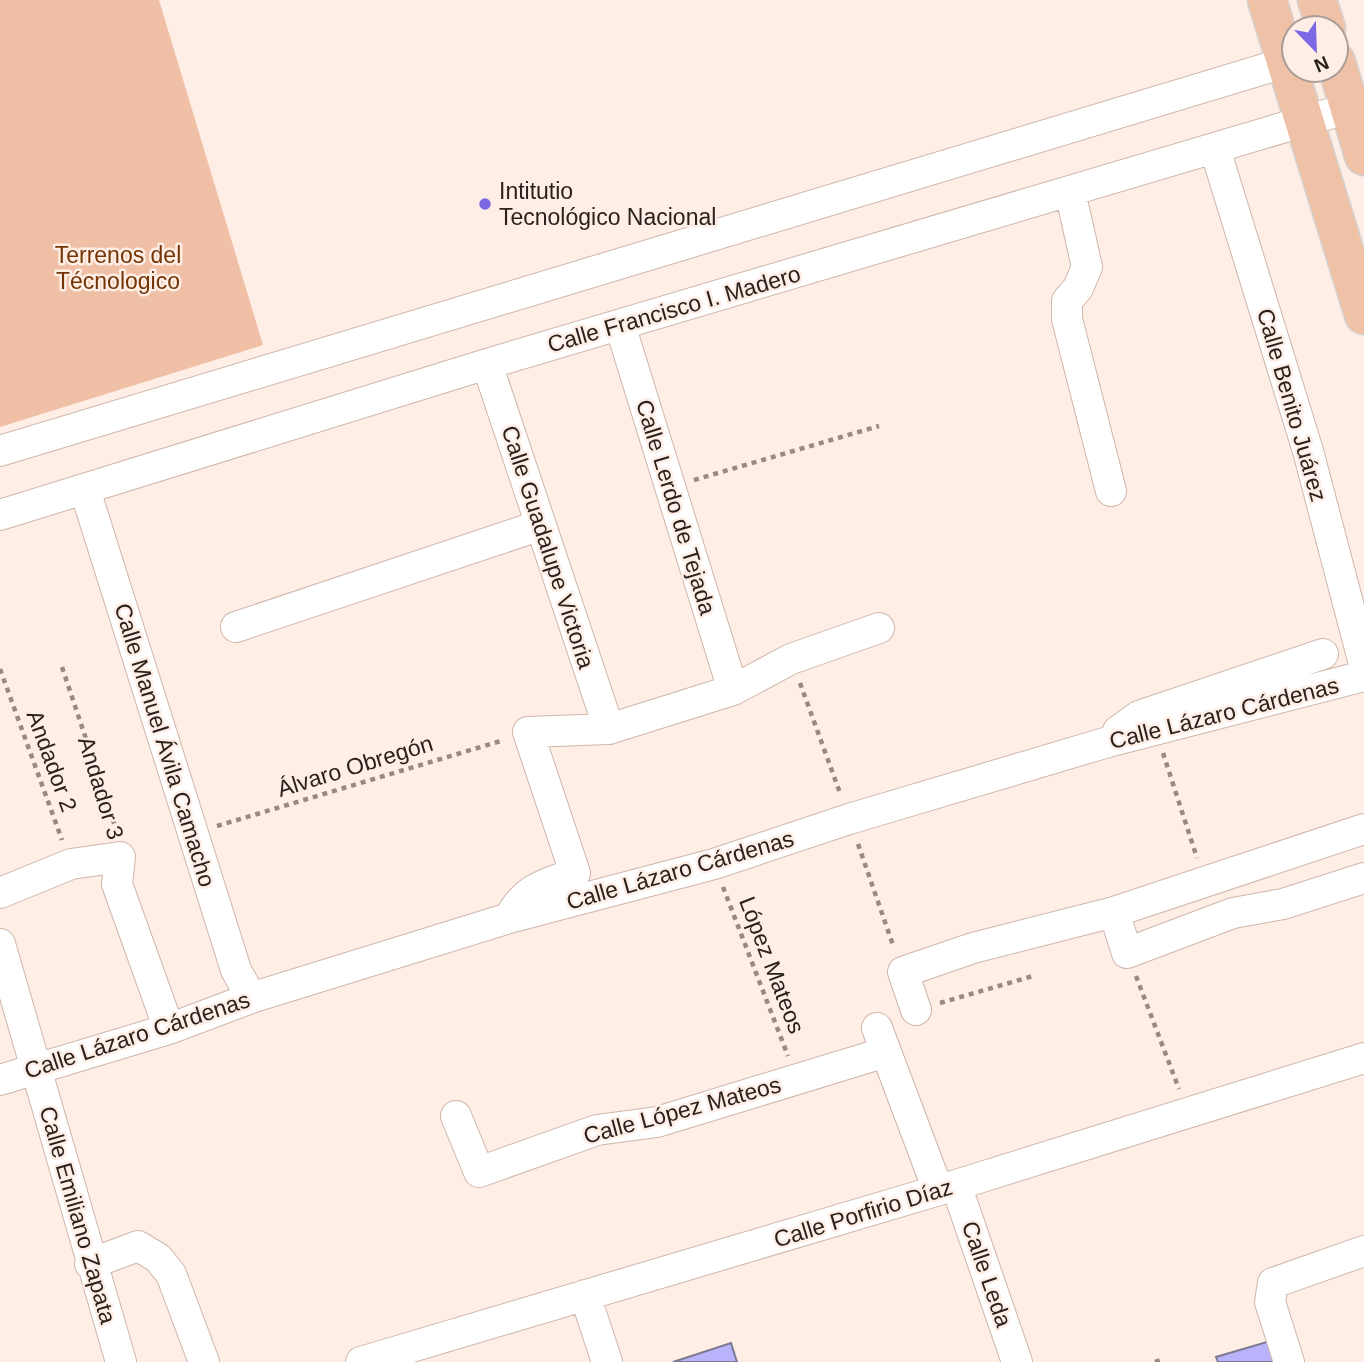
<svg xmlns="http://www.w3.org/2000/svg" width="1364" height="1362" viewBox="0 0 1364 1362" font-family="Helvetica,sans-serif">
<style>
.green{fill:#efc0a6}
.building{fill:#b8b3fa;stroke:#7b7a90;stroke-width:2}
.lines{fill:none;stroke-linecap:round;stroke-linejoin:round}
.street-casing{stroke:#cfb6a9;stroke-width:32}
.primary-casing{stroke:#d5d3d2;stroke-width:41}
.path{stroke:#978a84;stroke-width:4.5;stroke-dasharray:5 5;stroke-linecap:butt}
.street{stroke:#fff;stroke-width:30}
.primary{stroke:#efc2a8;stroke-width:38}
.poi-dot{fill:#7c68e3;stroke:#feeee6;stroke-width:2.5}
.labels{text-anchor:middle;dominant-baseline:central;stroke-width:5;stroke-linejoin:round;paint-order:stroke}
.poi-label{font-size:23px;fill:#2b221d;stroke:#feeee6;text-anchor:start}
.park-label{font-size:23px;fill:#743404;stroke:#feeee6}
.street-label{font-size:23px;fill:#2b221d;stroke:#feeee6}
</style>
<rect width="100%" height="100%" fill="#feeee6"/>
<path class="green" d="M0 0H159L263 345 0 427Z"/>
<path class="building" d="M1277 1339 1284 1362H1218L1216 1357Z
M731 1343 737 1362H673Z"/>
<g class="lines">
<g class="street-casing">
<path id="street" d="M1215 149 1308 451 1364 664
M1070 191 1087 267 1078 288 1067 301V319L1111 491
M620 325 733 690
M487 364 609 729
M0 451 1294 60
M85 490 236 970 251 998
M0 515 487 364 1349 108
M236 627 541 525
M1118 731 1139 716 1323 654
M0 893 71 864 120 857 117 884 169 1029
M1114 912 1127 953 1233 913 1283 904 1364 878
M509 918C526 887 543 885 575 873L528 732 609 729 733 690 791 659 879 628
M0 944 121 1362
M916 1010 903 972 973 948 1114 912 1364 829
M877 1028 938 1190
M0 1080 169 1029 251 998 509 918 714 864 849 819 1108 742 1364 676
M456 1116 479 1172 597 1130 657 1122 886 1052
M956 1185 1017 1362
M90 1264 138 1246 158 1258 171 1274 204 1362
M585 1295 607 1362
M361 1362 956 1185 1364 1058
M1289 1362 1270 1302 1273 1283 1364 1251"/>
</g>
<g class="primary-casing">
<path id="primary" d="M1267 0 1364 315
M1317 0 1326 28
M1336 62 1364 156"/>
</g>
<path class="path" d="M694 480 879 426
M62 667 117 832
M0 669 62 840
M800 683 840 793
M1163 753 1197 858
M217 826 504 740
M858 844 894 948
M723 887 788 1056
M1136 976 1179 1089
M940 1003 1033 976
M1155 1362 1161 1360"/>
<use href="#street" class="street"/>
<use href="#primary" class="primary"/>
</g>
<circle class="poi-dot" cx="485" cy="204" r="7"/>
<g class="labels">
<g class="poi-label">
<text x="499" y="191">Intitutio<tspan x="499" dy="26">Tecnológico Nacional</tspan></text>
</g>
<g class="park-label">
<text x="118" y="255">Terrenos del<tspan x="118" dy="26">Técnologico</tspan></text>
</g>
<g class="street-label">
<text transform="translate(674 309) rotate(-16)">Calle Francisco I. Madero</text>
<text transform="translate(1292 405) rotate(74)">Calle Benito Juárez</text>
<text transform="translate(676 507) rotate(73)">Calle Lerdo de Tejada</text>
<text transform="translate(548 547) rotate(72)">Calle Guadalupe Victoria</text>
<text transform="translate(1224 713) rotate(-14)">Calle Lázaro Cárdenas</text>
<text transform="translate(165 745) rotate(73)">Calle Manuel Ávila Camacho</text>
<text transform="translate(52 761) rotate(70)">Andador 2</text>
<text transform="translate(355 766) rotate(-17)">Álvaro Obregón</text>
<text transform="translate(101 788) rotate(73)">Andador 3</text>
<text transform="translate(680 870) rotate(-16)">Calle Lázaro Cárdenas</text>
<text transform="translate(772 965) rotate(69)">López Mateos</text>
<text transform="translate(137 1035) rotate(-18)">Calle Lázaro Cárdenas</text>
<text transform="translate(682 1110) rotate(-15)">Calle López Mateos</text>
<text transform="translate(863 1213) rotate(-17)">Calle Porfirio Díaz</text>
<text transform="translate(78 1215) rotate(74)">Calle Emiliano Zapata</text>
<text transform="translate(987 1274) rotate(71)">Calle Leda</text>
</g>
</g>
<g transform="translate(1315 49) rotate(157)"><circle r="33" fill="#feeee6" stroke="#aa9c96" stroke-width="2"/>
<path d="M0-5L12 26L0 18L-12 26Z" fill="#7c68e3"/>
<text y="-10" font-size="19" font-weight="bold" text-anchor="middle" fill="#2b221d">N</text>
</g>
</svg>
